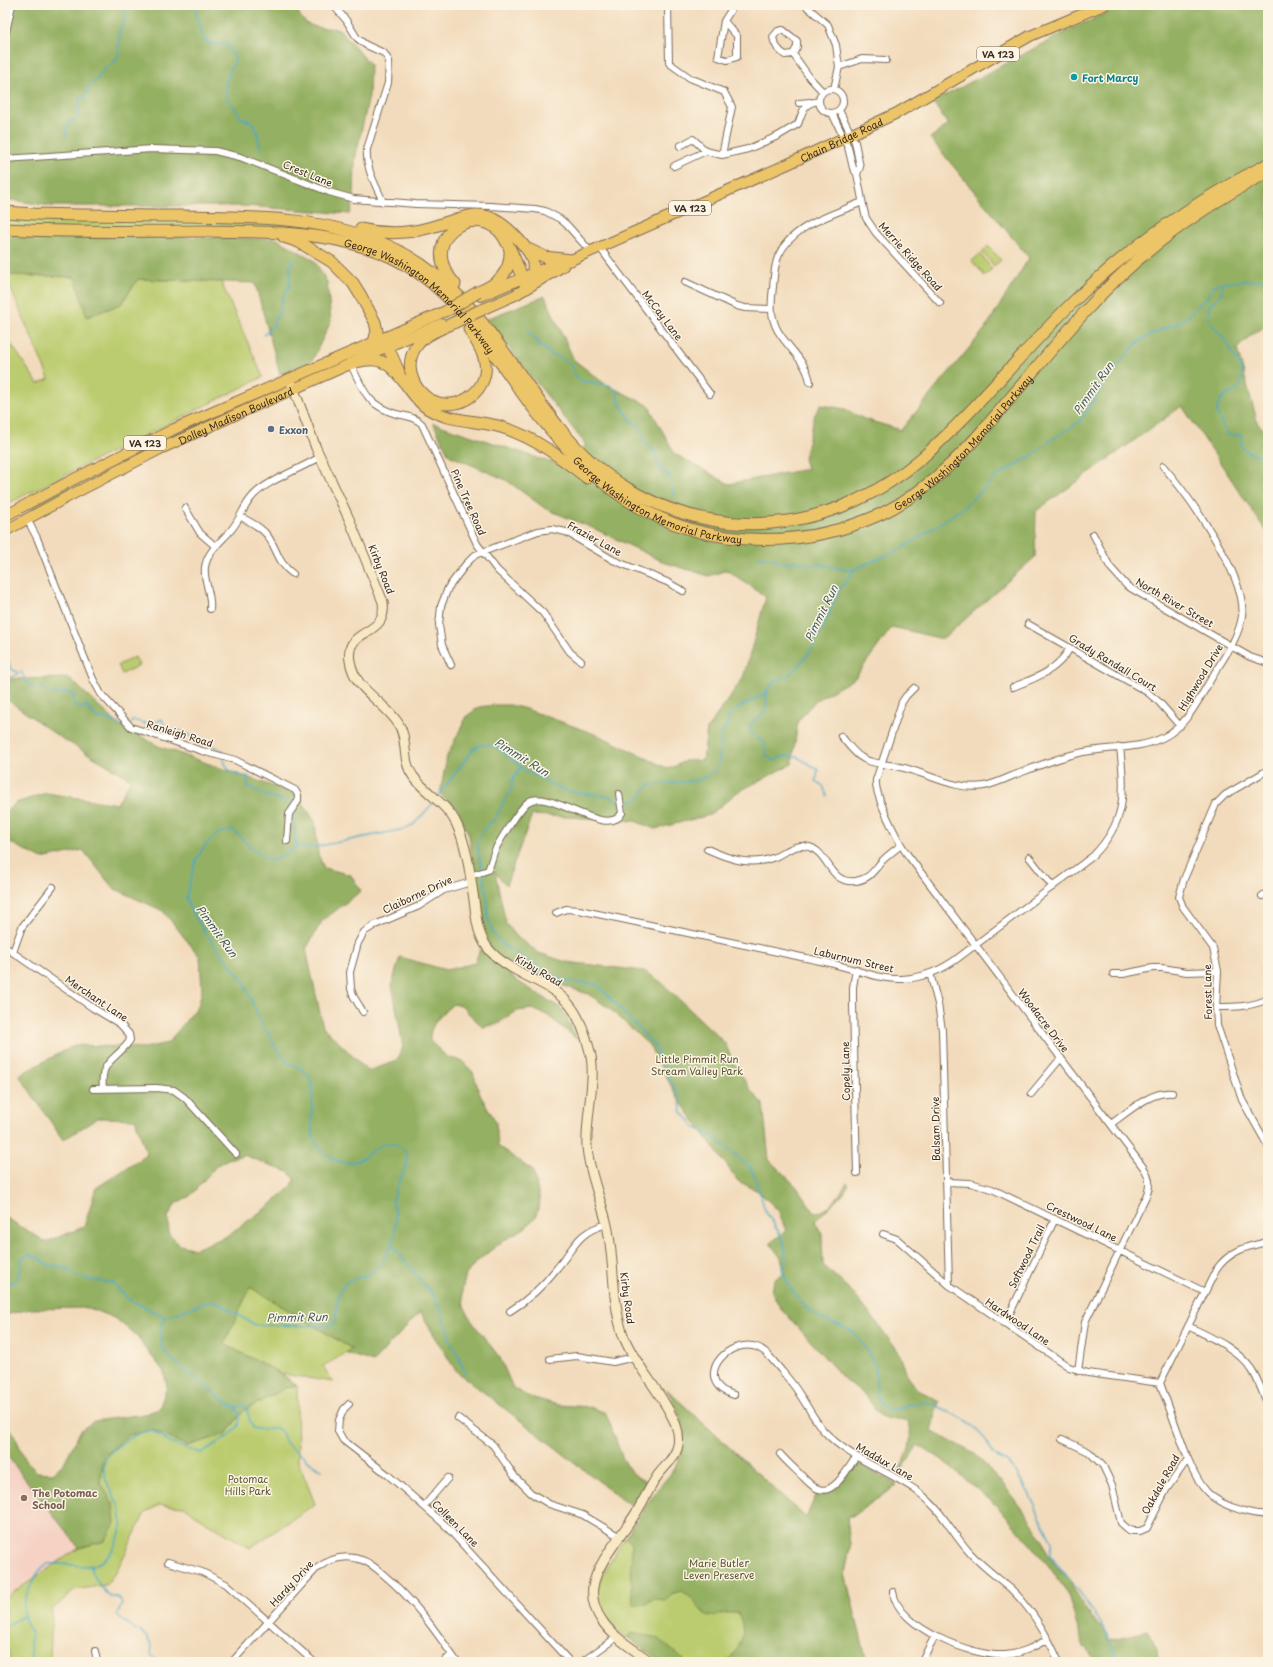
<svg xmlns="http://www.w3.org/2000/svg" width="1273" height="1667" viewBox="0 0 1273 1667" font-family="'Playpen Sans',sans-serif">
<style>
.built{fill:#f5d2c3}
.green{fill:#bbcc6f;stroke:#7b7b46}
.forest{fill:#94b062;stroke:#686d40;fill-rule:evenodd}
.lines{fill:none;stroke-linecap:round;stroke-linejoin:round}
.stream{stroke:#47a8c6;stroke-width:1.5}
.minor-casing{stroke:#7b6855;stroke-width:8}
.secondary-casing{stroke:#7b6855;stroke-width:11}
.primary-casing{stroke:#7b6855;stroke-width:12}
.motorway-casing{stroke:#7b6855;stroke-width:13}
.minor{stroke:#fff;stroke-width:6}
.secondary{stroke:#f8e8c3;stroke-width:9}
.primary{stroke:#edc569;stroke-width:10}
.motorway{stroke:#edc569;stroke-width:11}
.motorway-bridge-casing{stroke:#7b6855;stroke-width:13;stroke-linecap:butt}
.motorway-bridge{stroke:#edc569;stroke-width:11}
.culture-dot{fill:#0f9aa8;stroke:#fcf5e5;stroke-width:1.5}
.service-dot{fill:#5c6f8a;stroke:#fcf5e5;stroke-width:1.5}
.education-dot{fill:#8d6e63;stroke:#fcf5e5;stroke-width:1.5}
.labels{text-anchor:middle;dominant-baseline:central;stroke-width:3;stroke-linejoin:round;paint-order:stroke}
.shield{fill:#fcf5e5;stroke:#75675a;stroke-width:1}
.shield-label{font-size:9px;font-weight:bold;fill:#3b2a1e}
.culture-label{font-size:10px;font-weight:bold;fill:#0d838f;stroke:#fcf5e5;text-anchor:start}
.street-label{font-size:10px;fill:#3b2a1e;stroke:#fcf5e5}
.service-label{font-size:10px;font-weight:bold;fill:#4e5e75;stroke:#fcf5e5;text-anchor:start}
.park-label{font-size:10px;fill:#5b5232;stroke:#fcf5e5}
.education-label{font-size:10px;font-weight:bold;fill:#785e54;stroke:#fcf5e5;text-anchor:start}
.water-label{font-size:11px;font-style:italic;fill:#405c61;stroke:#fcf5e5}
</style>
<rect width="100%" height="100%" fill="#fcf5e5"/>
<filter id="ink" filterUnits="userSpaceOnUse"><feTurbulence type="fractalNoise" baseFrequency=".025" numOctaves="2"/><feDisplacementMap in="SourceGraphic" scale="8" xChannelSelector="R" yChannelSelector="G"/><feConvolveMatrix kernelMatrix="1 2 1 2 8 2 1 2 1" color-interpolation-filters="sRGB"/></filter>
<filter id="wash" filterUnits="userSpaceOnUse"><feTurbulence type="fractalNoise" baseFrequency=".012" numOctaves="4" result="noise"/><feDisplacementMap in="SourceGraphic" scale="16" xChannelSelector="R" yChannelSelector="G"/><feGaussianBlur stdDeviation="0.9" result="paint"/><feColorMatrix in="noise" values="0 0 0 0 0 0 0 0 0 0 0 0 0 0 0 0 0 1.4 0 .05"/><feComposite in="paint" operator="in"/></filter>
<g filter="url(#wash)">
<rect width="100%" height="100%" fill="#f2dbbc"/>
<path class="built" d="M5 1449 79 1548 5 1598Z"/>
<path class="green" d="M5 216 266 221 318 227 363 238 346 239 5 226Z
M988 246 1001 260 994 266 982 252Z
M980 254 992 269 985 276 972 261Z
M5 275 75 277 87 317 121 304 138 279 221 282 263 377 5 505V335L38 384 49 379Z
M279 387 283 389 164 443 165 438Z
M148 446 152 449 32 511 29 507Z
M135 657 139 665 122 674 118 665Z
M250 1287 353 1349 323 1366 333 1382 282 1374 224 1344Z
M297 1386 298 1461 315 1504 250 1548 201 1519 185 1507 159 1505 145 1513 117 1570 106 1585 74 1590 52 1610 50 1662H11L5 1640V1598L79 1548 105 1541 113 1504 100 1482 104 1457 128 1435 153 1430 187 1446 226 1434 243 1411 285 1388Z
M666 1389 806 1518 817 1493C837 1495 846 1477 856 1462L897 1485 852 1516 847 1518 850 1546 845 1574 867 1662H662L608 1624 599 1608 597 1592 600 1580C614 1553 632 1527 649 1502 656 1492 665 1483 671 1473 689 1446 684 1414 666 1389Z"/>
<path class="forest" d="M5 5H296C302 30 318 27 339 29L370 64 369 96 355 160 354 199 350 214 247 206H51L5 199Z
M1124 5H1268V325L1251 335 1237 349 1258 424 1268 433V534L1182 406 1036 511 1035 557 943 639 892 627 855 678 815 701 798 721 792 764 736 793 710 815 655 829 635 821 532 815 506 885 495 872 506 924 518 938 539 953 566 962 644 971 661 982 725 1043 734 1064 752 1092 763 1104 769 1160 796 1186 815 1213C829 1211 840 1195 847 1182L849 1184 844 1193 815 1221 822 1234 823 1265 852 1292 878 1324 900 1355 907 1375 917 1389 939 1401 931 1431 975 1454 1003 1484 1035 1527 1043 1540 1047 1555 1057 1567 1069 1578 1075 1591 1093 1619 1107 1634 1108 1640 1148 1631 1157 1650 1158 1662H1094L1087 1647 1084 1648 1067 1592 1048 1565 997 1506 941 1459 918 1445 898 1474 897 1473C908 1454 914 1445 908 1422 899 1419 890 1421 881 1416 876 1413 873 1405 869 1401 863 1392 854 1386 845 1380L779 1306 772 1292 774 1280 785 1272 781 1258 770 1243 786 1231 778 1210 758 1191 738 1181 677 1097 649 1045 609 1008 588 994 535 976 504 961 491 950 481 926 469 835 457 808 440 794 447 756 467 716 479 707 495 705H510L526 709 600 736 669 769 685 761 703 760 707 729 743 678 766 597 727 570 709 576 666 563 595 529 546 509 506 480 449 455 433 423 559 465 586 445 486 319 545 296 574 360 605 384 648 405 675 454 729 484 807 469 804 458 815 414 821 405 845 409 864 419 901 430 985 329 1029 258 930 138 948 125 933 102 1069 30Z
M5 232 121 236 277 239 314 260 327 282 331 321 312 361 280 374 255 283 138 279 121 304 87 317 75 277 5 275Z
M69 678 116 722 158 746 298 795 315 822 318 854 324 868 351 875 361 891 322 921 306 949 323 1027 368 1071 397 1061 403 1047 392 984 400 957 446 970 475 963 480 949 519 982 562 1009 577 1039 547 1015 532 1009 517 1011 497 1024 483 1027 461 1006 453 1004C442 1014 429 1024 430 1041L447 1057 462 1061 473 1072 480 1095 496 1122 498 1146 533 1171 540 1201 536 1216 526 1227 500 1243 475 1263 466 1275 462 1290 464 1306 471 1320 500 1358 513 1388 527 1396 558 1405 590 1407 606 1413 622 1457 631 1472 646 1482 631 1506 456 1371 420 1312 373 1362 345 1353 352 1349 250 1287 224 1344 282 1374 297 1386 285 1388 243 1411 226 1434 187 1446 153 1430 128 1435 104 1457 100 1482 113 1504 115 1523 105 1541 79 1548 5 1453V1424L13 1432 26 1461 37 1472 53 1473 64 1463 81 1430 94 1421 145 1414 159 1409 167 1387 164 1372 134 1333 114 1318 89 1308 30 1309 5 1315V1217L46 1242 84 1227 96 1188 147 1155 135 1119 98 1118 63 1140 19 1075 75 1045 144 1048 168 1043 198 1006 202 991 200 957 163 911 113 888 83 850 42 859 9 842 5 812 16 803 46 793 117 804 131 779 58 736 5 698V679ZM244 1155 288 1172 294 1178 292 1186 269 1206 225 1237 195 1249 180 1245 169 1234 168 1217 176 1203 190 1196 217 1165 228 1159Z
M666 1389 806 1518 817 1493C837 1495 846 1477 856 1462L897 1485 852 1516 847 1518 850 1546 845 1574 867 1662H727C741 1646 748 1634 738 1613H726L708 1617C698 1609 694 1598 682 1591L674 1593 666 1600 654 1599 642 1605H633L631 1567 632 1544 626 1537C635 1521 646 1506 656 1491 661 1484 667 1479 672 1472 689 1446 684 1414 666 1389Z
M632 1633 658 1638 686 1662H662L627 1637Z"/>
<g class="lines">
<path class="stream" d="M197 5 196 12 204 40 216 45 225 43 230 48 235 59 226 81V95L231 105 236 109 240 117 253 123 257 131 261 151
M66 137C66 126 69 122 78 117 80 110 77 104 80 98L87 95 90 85 98 79 99 75 103 73 104 69C115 62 121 59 118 46L120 41C117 32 120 28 125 21L123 13 129 5
M1222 283C1225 294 1216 300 1209 306 1207 325 1212 324 1223 337 1226 341 1241 367 1242 372 1242 377 1242 386 1238 389 1235 392 1233 391 1230 393 1221 397 1215 406 1218 415 1220 422 1225 429 1228 435H1241L1243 438 1241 445C1252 460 1259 450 1268 459
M527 329 530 335 539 341 537 345 547 350 549 354 559 357 572 366 573 373 581 381 609 385 617 391 620 404 633 423 638 425 643 435 642 441C645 444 650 446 652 449 661 460 653 467 669 475L674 495
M264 335 274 325V319L280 312 282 299 290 285 289 277 291 273 289 268 293 262 292 257
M758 557H771L782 563 795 561 808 565 819 564 847 570 855 569
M5 660 9 663 11 669 17 672
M5 678 15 676 21 671 27 683 34 688 40 686C47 694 58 695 67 692L74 695V705L83 708 86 705 98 720 103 718 126 727
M767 691 766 711 750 725C752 739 756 736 765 744V755L775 761C792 749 802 760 818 770L816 781 823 786 827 796
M131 724 133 720 151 725 162 719 164 725
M167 731H180L223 751V753
M224 760C228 773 236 777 248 776V786L266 796 291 803V805
M438 796 474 748C496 737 505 756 521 767 530 774 543 779 553 785 572 796 592 792 612 797 615 798 617 802 618 803
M622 803C626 802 629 802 633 801 641 799 643 789 650 785L694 781 705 777 714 771 719 764 721 734 727 725 729 717 740 707 763 695 775 681 789 675 799 665 812 649 824 626 839 590 855 569 903 548 963 508 997 476 1034 454 1050 441 1080 421 1109 376 1137 343 1150 335 1178 323 1189 315 1208 296 1212 287 1218 283 1268 279
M295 811V840L297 847
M482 870 478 851V840L483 831 494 820 512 788V781L521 767
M483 873 488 904V919L493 933 501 944 534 964 543 972 569 982 595 984 600 987 655 1046 661 1063 680 1098 681 1111 696 1128 713 1137 749 1166 753 1172 765 1210 781 1236 785 1248 786 1262 782 1269C788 1289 807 1313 827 1321 837 1325 849 1327 857 1336 863 1344 871 1355 874 1365 879 1383 871 1402 891 1411L910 1404 927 1402 937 1405 941 1409 954 1414 969 1422 986 1440 993 1453 999 1458 1007 1462 1016 1472 1029 1493 1052 1543 1049 1555C1074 1583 1108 1626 1118 1662
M392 1245 434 1296 436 1303 441 1309 443 1320 448 1327 450 1341 457 1352 465 1374
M5 1281 12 1283C20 1278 20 1266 22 1258L30 1254 42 1260 48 1265 67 1268 77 1276 90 1280 113 1283 128 1299 165 1317
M236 1407 244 1406 247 1409 250 1422 253 1428C261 1431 268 1427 276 1428 283 1430 282 1435 285 1441 288 1447 299 1453 305 1457L306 1460 322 1470
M91 1566C93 1577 102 1590 110 1597H116L120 1599 122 1604 117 1615 134 1629 141 1631 147 1638 152 1646 151 1654 157 1662
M5 1626 25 1615
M31 1662 30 1644 32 1633C26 1626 23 1614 24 1605 24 1596 39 1566 48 1564 69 1561 92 1575 109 1555 119 1542 125 1523 119 1507 115 1497 108 1488 105 1477 104 1472 103 1467 105 1462 107 1455 113 1450 118 1446 127 1439 140 1432 151 1430L173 1444 201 1453 230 1435 239 1425 240 1414 235 1407 224 1401 171 1359 162 1348 161 1324 167 1317 200 1304 215 1301 255 1325 332 1326 336 1321C337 1307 335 1295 345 1284 351 1278 358 1279 365 1276 388 1265 398 1237 395 1212 394 1208 392 1204 393 1200 394 1184 417 1160 402 1148 384 1135 373 1153 359 1160 344 1168 323 1156 316 1142 301 1115 332 1073 287 1063L275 1046 270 1035 262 1026 244 982 204 931 190 909 186 897 196 860 205 845 219 833 233 830C248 842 252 853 272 861L297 847 309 848 405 829 414 824 434 802"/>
</g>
</g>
<g filter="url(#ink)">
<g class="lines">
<g class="minor-casing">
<path id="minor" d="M333 5 346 20 357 38 366 45 384 53 389 61 388 83 367 149C365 168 376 185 383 202
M668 5 669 63 690 78 724 92 732 107 722 155
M805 5 828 25 836 45 839 67 834 89
M724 21 737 36V57L727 60 718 57Z
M724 21 734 5
M5 36 12 5
M793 54 785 55C778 50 774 45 773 37L778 31 783 30 797 41V47L793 54 810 78 823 92
M839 67 862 59 886 60
M819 101a12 12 0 1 1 24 0a12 12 0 1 1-24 0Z
M799 103 810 102
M839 110 855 142 860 167 857 174 864 210 866 218 876 233 940 303
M832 113 848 147 853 168 857 174
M680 146 693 139 706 151
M5 159 152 149 215 151 240 157 329 192 354 199 416 204 491 206 535 209 545 211 560 219 567 225 591 252
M674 166 706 151 722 155 748 149 778 136 798 124C803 111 803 103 819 101
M600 248 710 394
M685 282 737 306 745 308 771 309
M350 363C364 390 365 404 396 414 406 416 415 417 422 424L477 544 497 570 543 613 570 652 581 661
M810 382C807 362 788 348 778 331 770 317 771 303 773 287 774 277 774 267 778 257 791 225 833 215 862 202
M185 508 200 533 215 546
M241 517C250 522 260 526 267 535 277 548 278 564 293 574
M27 519 37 538 93 679 101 694 131 727 202 751 235 760 295 790 298 795V801L289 814 287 841
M1093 534 1110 567 1127 586 1250 657 1268 663
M210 609C212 594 203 581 205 567 208 550 221 542 231 530 240 520 243 507 252 497 265 481 301 469 320 457
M1028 624 1147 692 1159 702 1180 726
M451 665 442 645 439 625 441 606 448 588 466 564 475 555 538 531 552 529 566 532 613 560 667 582 683 591
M1013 687C1036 678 1057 671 1070 648
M914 688 906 696 902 702 876 780C874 795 898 841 907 854L1143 1167C1149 1175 1151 1184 1147 1194L1085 1322 1078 1371
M841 736C848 744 855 755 864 759 875 765 889 764 900 767 928 773 955 791 984 786 994 784 1003 780 1012 776 1033 768 1054 759 1075 754 1104 746 1137 751 1164 737 1187 725 1198 701 1211 679 1222 660 1239 638 1242 616 1248 578 1188 495 1163 466
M1268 770 1225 795 1216 804 1184 879 1179 897 1183 907 1213 948 1218 971 1216 1007 1217 1025 1242 1100 1268 1146
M707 849C729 859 751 867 775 857 786 852 795 843 809 847 829 852 829 885 856 881 870 879 874 870 882 861 888 855 895 850 901 845
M1029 857 1053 887
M470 876 488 870C491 864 492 857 495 850 500 840 519 809 528 802 549 787 607 840 622 813L619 794
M1262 896 1268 892
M556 913 566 909 579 910C661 927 743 945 825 962 850 967 878 980 902 979 922 978 942 970 958 958L1093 856C1127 821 1125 793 1120 747
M5 947 93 1008 120 1024 129 1034 130 1040 128 1043C114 1061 100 1061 103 1088
M13 952 22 927 53 887
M856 969 853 987V1004L857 1173
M930 973 938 1004 942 1030 949 1285
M1113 974H1123L1153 968H1162L1187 972 1218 971
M1216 1007C1235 1007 1251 1007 1268 999
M363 1012 354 997 351 989 350 972 358 943 364 932 375 925 419 906 444 890 471 882
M93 1089 157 1088 174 1090 185 1098 236 1154
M1031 1094 1061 1058
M1111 1124C1128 1112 1150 1091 1172 1093
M946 1182 970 1183 992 1189 1205 1292
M883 1234 897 1239 949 1285 1069 1367 1088 1373 1160 1383
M510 1311C528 1300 544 1285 557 1268 575 1247 577 1232 607 1224
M1003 1323 1011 1311 1055 1219
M1188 1326C1212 1338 1237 1348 1252 1370 1259 1381 1262 1393 1268 1404
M550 1359 577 1356 613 1362 634 1357
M734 1395C729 1393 724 1392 720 1388 701 1369 730 1341 753 1346 764 1348 769 1356 776 1364 784 1374 793 1383 800 1395 808 1407 814 1419 823 1430 849 1459 886 1469 917 1491 942 1509 950 1531 970 1553 982 1566 997 1577 1011 1589 1032 1609 1047 1635 1059 1662
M349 1404 344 1409 339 1420 338 1431 343 1440 388 1475 444 1524 570 1662
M458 1418 493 1445 515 1477 531 1493 549 1504 583 1515 620 1537
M1062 1439 1089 1452 1103 1466 1112 1485 1121 1523 1129 1530 1134 1531H1140L1147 1528 1166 1490 1188 1459 1160 1383 1216 1270C1229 1251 1247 1246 1268 1242
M780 1454C788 1463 796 1470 804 1478 808 1482 813 1488 819 1489 834 1495 849 1467 856 1457
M1188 1459C1200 1488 1209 1501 1241 1510 1250 1513 1258 1515 1268 1514
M425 1505 448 1478
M168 1562 202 1572 226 1584 314 1662
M893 1592C898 1628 973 1657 1005 1655 1021 1654 1034 1647 1048 1639
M95 1651 97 1662
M232 1662 316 1569C329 1559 345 1554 362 1560 371 1563 377 1569 384 1575 414 1600 435 1630 457 1662
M443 1662 452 1655
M582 1662 617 1637
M921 1662 935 1636"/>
</g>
<g class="secondary-casing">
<path id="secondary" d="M290 379 316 448 350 521 383 602C388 639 344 626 350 661 355 691 383 700 398 723 409 740 401 760 413 776 425 793 446 803 455 821 467 844 470 874 474 900 476 916 477 933 487 947 494 957 505 964 516 970 533 980 555 988 568 1003 578 1014 585 1033 589 1048 598 1076 585 1116 587 1147 589 1173 601 1199 607 1225 615 1261 611 1300 623 1335 633 1361 652 1381 665 1404 672 1416 681 1430 678 1445 676 1457 665 1466 658 1475 650 1487 644 1500 636 1513 623 1534 596 1564 593 1587 591 1599 596 1613 603 1622 615 1639 635 1650 651 1662"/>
</g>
<g class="primary-casing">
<g id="primary">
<path id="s1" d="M481 296 550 266 571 260 788 164 897 113 1030 36 1104 5"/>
<path d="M481 310 515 295 563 266"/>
<path d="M5 516 76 478 174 429 448 310"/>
<path id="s2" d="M5 531 71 495 160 449 228 418 350 364 365 356 441 324"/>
</g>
</g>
<g class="motorway-casing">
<g id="motorway">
<path d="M5 212 34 214C83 215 133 216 182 216 254 217 327 216 393 248 474 287 508 365 562 431 600 478 653 510 712 520 761 529 812 521 857 500 906 478 942 441 978 403 1008 371 1038 337 1069 306 1127 248 1196 201 1268 164"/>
<path id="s3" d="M5 229C71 233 137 231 203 231 266 232 332 230 391 257 448 284 482 336 517 386 570 461 631 524 727 537 780 544 834 536 883 513 934 488 971 445 1007 402 1032 373 1056 344 1082 315 1134 256 1197 209 1268 172"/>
<path d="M361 229C383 234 406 234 428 228 470 217 483 201 518 239 534 256 536 263 531 285"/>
<path d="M284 237 299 242 332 262 353 283 361 296 375 322 377 331 374 342"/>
<path d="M526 248 545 257 571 260"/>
<path d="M455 284C416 242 470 201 500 232 511 244 519 273 527 288"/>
<path d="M478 292C497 285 511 273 510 251"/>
<path d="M451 324C440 329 426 334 418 344 401 365 414 397 439 403 464 409 489 388 485 362 483 350 475 339 469 329"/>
<path d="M384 338 399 372"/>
<path d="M350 364C356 362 362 360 368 360 398 357 406 394 427 408 449 422 477 420 501 427 534 437 560 457 587 478"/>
</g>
</g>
<use href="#minor" class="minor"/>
<use href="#secondary" class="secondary"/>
<use href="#primary" class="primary"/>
<use href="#motorway" class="motorway"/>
<g class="motorway-bridge-casing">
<path id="motorway-bridge" d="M448 310 478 292
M451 324 481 310"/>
</g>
<use href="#motorway-bridge" class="motorway-bridge"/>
</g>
</g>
<circle class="culture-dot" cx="1074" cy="77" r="4"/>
<circle class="service-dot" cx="271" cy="429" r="4"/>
<circle class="education-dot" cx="24" cy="1498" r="4"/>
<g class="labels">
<g class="shield">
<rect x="977" y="47" width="42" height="14" rx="3"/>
<rect x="669" y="201" width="42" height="14" rx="3"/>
<rect x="124" y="436" width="42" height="14" rx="3"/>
</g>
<g class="shield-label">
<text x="998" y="54">VA 123</text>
<text x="690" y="208">VA 123</text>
<text x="145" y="443">VA 123</text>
</g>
<g class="culture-label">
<text x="1082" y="77">Fort Marcy</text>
</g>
<g class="street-label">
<text stroke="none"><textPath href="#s1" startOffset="393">Chain Bridge Road</textPath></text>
<text transform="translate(308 173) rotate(22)">Crest Lane</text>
<text transform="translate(911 256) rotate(48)">Merrie Ridge Road</text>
<text stroke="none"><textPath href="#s3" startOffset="435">George Washington Memorial Parkway</textPath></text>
<text transform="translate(663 315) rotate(53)">McCay Lane</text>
<text stroke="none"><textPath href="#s2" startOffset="258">Dolley Madison Boulevard</textPath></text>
<text stroke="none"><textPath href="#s3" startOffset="1106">George Washington Memorial Parkway</textPath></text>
<text stroke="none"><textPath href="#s3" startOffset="759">George Washington Memorial Parkway</textPath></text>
<text transform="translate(469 502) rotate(66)">Pine Tree Road</text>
<text transform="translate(595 538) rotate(29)">Frazier Lane</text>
<text transform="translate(382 569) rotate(68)">Kirby Road</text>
<text transform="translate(1175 602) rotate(30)">North River Street</text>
<text transform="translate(1113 662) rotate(31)">Grady Randall Court</text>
<text transform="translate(1200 677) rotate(-59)">Highwood Drive</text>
<text transform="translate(180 733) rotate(17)">Ranleigh Road</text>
<text transform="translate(417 894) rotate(-25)">Claiborne Drive</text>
<text transform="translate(854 959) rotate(13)">Laburnum Street</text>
<text transform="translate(539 970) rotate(30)">Kirby Road</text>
<text transform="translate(1207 992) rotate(-91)">Forest Lane</text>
<text transform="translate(97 998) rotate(34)">Merchant Lane</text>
<text transform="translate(1044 1020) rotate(53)">Woodacre Drive</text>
<text transform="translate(845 1071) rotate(-91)">Copely Lane</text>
<text transform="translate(935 1129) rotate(-91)">Balsam Drive</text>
<text transform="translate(1082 1221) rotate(26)">Crestwood Lane</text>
<text transform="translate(1026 1256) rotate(-64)">Softwood Trail</text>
<text transform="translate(628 1298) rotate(82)">Kirby Road</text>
<text transform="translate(1018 1321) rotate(34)">Hardwood Lane</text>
<text transform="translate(885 1461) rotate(30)">Maddux Lane</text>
<text transform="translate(1160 1484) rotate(-61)">Oakdale Road</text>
<text transform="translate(456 1523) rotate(45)">Colleen Lane</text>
<text transform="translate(291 1583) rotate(-47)">Hardy Drive</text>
</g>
<g class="service-label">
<text x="279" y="429">Exxon</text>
</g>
<g class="park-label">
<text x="697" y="1058">Little Pimmit Run<tspan x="697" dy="12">Stream Valley Park</tspan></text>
<text x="248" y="1478">Potomac<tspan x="248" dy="12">Hills Park</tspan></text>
<text x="719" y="1562">Marie Butler<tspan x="719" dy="12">Leven Preserve</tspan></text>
</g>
<g class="education-label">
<text x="32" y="1492">The Potomac<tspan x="32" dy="12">School</tspan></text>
</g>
<g class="water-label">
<text transform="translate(1093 388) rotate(-55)">Pimmit Run</text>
<text transform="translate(821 613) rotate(-64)">Pimmit Run</text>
<text transform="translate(522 757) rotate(32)">Pimmit Run</text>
<text transform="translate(217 931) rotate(54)">Pimmit Run</text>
<text transform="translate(297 1317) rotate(-1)">Pimmit Run</text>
</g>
</g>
<rect width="1273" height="1667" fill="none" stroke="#fcf5e5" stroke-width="20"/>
</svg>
